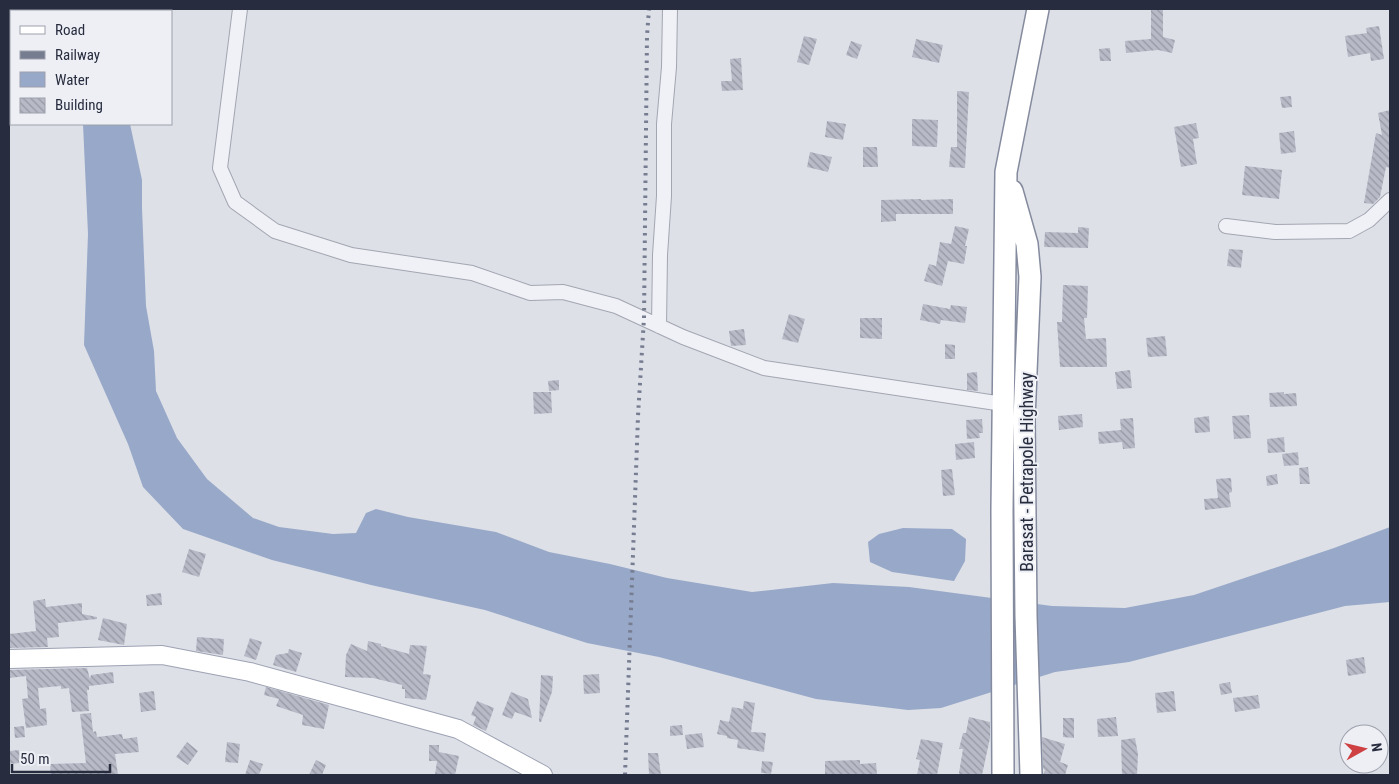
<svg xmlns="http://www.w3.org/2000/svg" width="1399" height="784" viewBox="0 0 1399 784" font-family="'Roboto Condensed',sans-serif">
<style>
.water{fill:#98a8c8}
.building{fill:url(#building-back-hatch)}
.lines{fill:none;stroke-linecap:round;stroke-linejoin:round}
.minor-casing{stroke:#a3a6b1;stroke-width:16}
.major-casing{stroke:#9da2b3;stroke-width:20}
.highway-casing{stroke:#858b9e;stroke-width:24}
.minor{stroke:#f0f1f6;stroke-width:14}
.major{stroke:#fff;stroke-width:18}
.highway{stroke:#fff;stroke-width:21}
.rail{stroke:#777d91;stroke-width:4;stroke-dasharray:2.5 5;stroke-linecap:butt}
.labels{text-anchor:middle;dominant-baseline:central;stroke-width:4;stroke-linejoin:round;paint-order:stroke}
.street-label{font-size:18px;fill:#272c3e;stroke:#edeff5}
</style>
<defs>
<pattern id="building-back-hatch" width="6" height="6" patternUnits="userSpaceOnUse" patternTransform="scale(1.25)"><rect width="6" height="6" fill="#b8bbc7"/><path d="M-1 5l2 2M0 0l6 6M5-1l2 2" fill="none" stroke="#9698a3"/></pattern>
</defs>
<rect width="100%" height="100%" fill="#dde0e7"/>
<path class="water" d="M83 124H130L142 180V208L146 306 154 351 156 391 177 438 207 479 253 518 279 527 333 534 356 533 366 513 376 509 408 517 496 532 549 552 610 564 667 578 752 592 833 583 909 587 1052 606 1125 608 1194 595 1334 548 1390 527V602L1345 606 1129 662 1055 672 941 708 908 710 816 699 659 657 587 643 485 610 371 585 272 560 183 529 143 487 128 444 84 345 88 234Z
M903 528 952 529 966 539 965 561 954 581 892 572 870 562 868 542 879 534Z"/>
<path class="building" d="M1151 9H1163V37L1175 40 1172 53 1158 50 1126 53 1125 41 1151 39Z
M1379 26 1384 59 1371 61 1370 53 1348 57 1345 36 1367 33 1366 28Z
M804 36 817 39 809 65 797 62Z
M916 39 943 45 939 63 912 57Z
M851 41 862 45 857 59 846 55Z
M1110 48 1111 61H1100L1099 49Z
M741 58 743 90 722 91 721 81H732L730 59Z
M957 91 969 92 965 168 949 167 951 147H957Z
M1291 96 1292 107 1282 108 1280 97Z
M1390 110V168L1386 167 1380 197 1373 204 1364 203 1376 133 1382 135 1378 113Z
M912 119 938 120 937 147 912 146Z
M827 121 846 124 843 140 825 137Z
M1196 123 1199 138 1193 139 1197 164 1181 167 1174 127Z
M1294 131 1296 152 1281 154 1279 133Z
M863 147H877L878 167H863Z
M810 152 832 157 828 172 807 167Z
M1245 166 1282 170 1279 199 1242 195Z
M921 199V200L953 199V214H896V221L881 222V200Z
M955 226 969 229 965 246H967L964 264 948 261 942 286 924 281 929 264 936 266 940 242 951 244Z
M1078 227 1089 228 1088 248 1044 247 1045 232 1078 233Z
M1229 249 1243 250 1241 268 1227 266Z
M1063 285 1088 286 1087 318H1084L1086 339 1106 338 1107 367H1060L1057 322H1062Z
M923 304 950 309 951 305 967 307 965 323 941 320 940 324 920 320Z
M789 314 805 319 798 343 782 339Z
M860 318H882V339L860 338Z
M744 329 746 345 731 346 729 331Z
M1165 336 1167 356 1148 357 1146 338Z
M945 344 955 345V359H945Z
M1130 370 1132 388 1117 389 1115 372Z
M977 372 978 391 967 390V373Z
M559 380V390L549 391 548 381Z
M533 392H551L552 413 534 414Z
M1284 392V394L1296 393 1297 406 1270 407 1269 393Z
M1082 414 1083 427 1059 430 1058 416Z
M1249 415 1251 438 1234 439 1232 416Z
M1209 416 1210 432 1195 433 1194 418Z
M1133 418 1135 448 1123 449 1122 442 1099 444 1098 432 1121 430 1120 419Z
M982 419 983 433H979L980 438 967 439 966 420Z
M1284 437 1285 452 1268 453 1267 439Z
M974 442 975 458 956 460 955 444Z
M1298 452 1299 465 1284 466 1282 454Z
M1308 467 1310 484H1300L1299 468Z
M952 469 955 495 943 496 941 470Z
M1277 474 1278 484 1267 486 1266 476Z
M1231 478 1232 492 1229 493 1231 507 1205 510 1204 499 1218 498 1216 479Z
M189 549 206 554 199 577 182 572Z
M161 593 162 605 147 606 146 595Z
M45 599 46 607 82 603V614L97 617V619L58 623 59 637 47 638 48 647 9 648V634L36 631 33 601Z
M103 618 127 624 124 645 98 640Z
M197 637 224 639 223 655 196 651Z
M250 638 262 642 256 660 244 656Z
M368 641 381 644V646L409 654 410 645 427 646 423 674 431 675 426 700 405 698V689H402V685L373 678 345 677 346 655 351 644 367 651Z
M289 649 302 653 296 672 273 665 276 655 288 653Z
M1364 657 1366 673 1348 676 1346 660Z
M87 668 90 679 91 675 113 672 114 683 89 686V690H87L89 711 72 712 69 688 61 689V686L38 688 40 709 46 708 47 725 26 728 22 699 28 698 26 676 9 678V670Z
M599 674 600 693 584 694 583 675Z
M541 675 553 676 552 692 541 722H539Z
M1230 682 1232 693 1221 695 1219 684Z
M266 687 329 705 324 729 302 725 303 715 276 706 279 699 264 695Z
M154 691 156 710 141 712 139 693Z
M1174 691 1176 711 1157 713 1155 693Z
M511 692 528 699 532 718 515 712 512 719 502 715Z
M1258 695 1260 708 1235 712 1233 698Z
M477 701 494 708 486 731 473 725 476 717 471 715Z
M744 701 755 703 751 732 766 733 764 752 737 748 738 740 727 738V736L717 734 720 720 729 722 732 707 743 709Z
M91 713 93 732 96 731 97 737 122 734 123 739 137 737 139 752 115 754 118 775H51L50 764 86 763 80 714Z
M969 717 990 722V738L982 775H960L959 773 963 749H959L963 733H966Z
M1116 717 1118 736 1098 737 1097 719Z
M1063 718H1074V738L1063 737Z
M682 725 683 735 670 736V726Z
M24 726 25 737 15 738 14 727Z
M702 733 704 747 687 749 685 735Z
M1042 737 1065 744 1060 762 1068 765 1065 775H1043L1045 770 1043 768Z
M1135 738 1138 754 1137 775H1122L1121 740Z
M921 739 943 743 937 775H917L920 760 916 759Z
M187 742 198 751 188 765 176 757Z
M227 742 240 744 238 763 225 762Z
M429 745H439V752L459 756 455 775H435L437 761H429Z
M19 750 20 763 9 764V751Z
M648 753H658L661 775H649Z
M250 760 263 764 259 775H245Z
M316 760 326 765 322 775H309Z
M860 760V764L876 763 877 775H825V761Z
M762 761 773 762 771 774 761 773Z"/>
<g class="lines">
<g class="minor-casing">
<path id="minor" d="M240 9 220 168 235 202 275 231 351 255 472 273 530 293 563 292 616 306 683 337 764 368 1003 404
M1226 226 1275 232 1349 231 1369 220 1390 200
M659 326 660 255 664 196V124L669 67 670 9"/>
</g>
<g class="major-casing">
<path id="major" d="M9 659 162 655 250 672 458 729 543 775"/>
</g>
<g class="highway-casing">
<path id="highway" d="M1012 191 1027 244 1030 277 1024 419 1026 616 1031 775
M1003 775 1002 510 1006 172 1038 9"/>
</g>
<use href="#minor" class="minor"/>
<use href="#major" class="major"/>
<use href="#highway" class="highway"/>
<path class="rail" d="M625 775 638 416 644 318 647 36 649 9"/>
</g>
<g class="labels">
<g class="street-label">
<text transform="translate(1026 472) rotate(-90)">Barasat - Petrapole Highway</text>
</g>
</g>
<rect width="1399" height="784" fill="none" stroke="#272c3e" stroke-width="20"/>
<rect x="10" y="10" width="162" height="115" fill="#edeff5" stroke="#9ea1ac"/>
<rect x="20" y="26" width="25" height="8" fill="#ffffff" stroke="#9ea1ac"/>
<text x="55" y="35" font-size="15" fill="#272c3e">Road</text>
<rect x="20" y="51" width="25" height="8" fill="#777d91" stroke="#9ea1ac"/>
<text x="55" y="60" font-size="15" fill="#272c3e">Railway</text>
<rect x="20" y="72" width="25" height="15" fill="#98a8c8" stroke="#9ea1ac"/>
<text x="55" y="85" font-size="15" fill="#272c3e">Water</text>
<rect x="20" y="98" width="25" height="15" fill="url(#building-back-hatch)" stroke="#9ea1ac"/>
<text x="55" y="110" font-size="15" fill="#272c3e">Building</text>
<g transform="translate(1364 749) rotate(82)"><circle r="24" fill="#edeff5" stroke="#9ea1ac"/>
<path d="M0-4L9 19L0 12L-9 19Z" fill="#ce4041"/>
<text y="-8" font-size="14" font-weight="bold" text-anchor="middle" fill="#272c3e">N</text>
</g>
<path d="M12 764v8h98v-8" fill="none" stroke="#272c3e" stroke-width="2.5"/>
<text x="20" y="764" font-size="15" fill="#272c3e" stroke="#edeff5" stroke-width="4" paint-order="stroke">50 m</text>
</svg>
